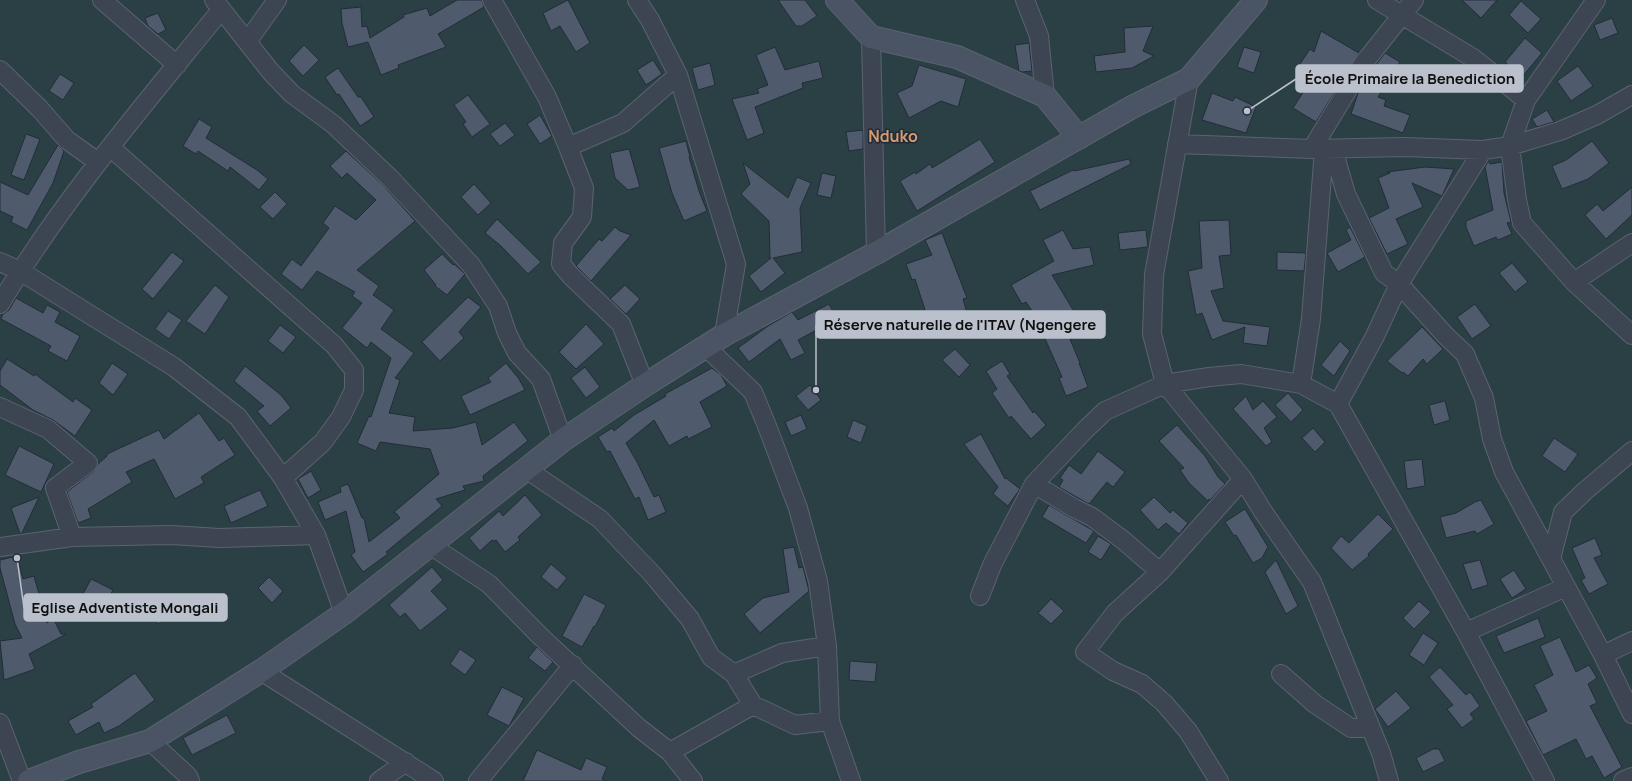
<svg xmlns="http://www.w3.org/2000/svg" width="1632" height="781" viewBox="0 0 1632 781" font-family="Manrope,sans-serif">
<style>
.green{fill:#2b4044}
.building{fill:#4f5a6c;stroke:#232c3a}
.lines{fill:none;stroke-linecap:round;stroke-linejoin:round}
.street-casing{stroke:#5b6370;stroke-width:20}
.secondary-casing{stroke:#5b6370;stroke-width:24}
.street{stroke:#3d4553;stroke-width:18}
.secondary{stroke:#4b5465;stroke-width:22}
.labels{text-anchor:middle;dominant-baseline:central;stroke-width:3;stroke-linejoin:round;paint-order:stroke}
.quarter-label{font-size:16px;font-weight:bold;fill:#d39d6f;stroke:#212a38}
.leader{fill:none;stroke:#bac1cc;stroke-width:1.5}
.callout-dot{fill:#bac1cc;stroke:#212a38;stroke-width:1.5}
.callout{fill:#bac1cc;stroke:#bac1cc;stroke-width:1.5}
.callout-label{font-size:15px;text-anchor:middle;font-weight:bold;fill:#111}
</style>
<rect width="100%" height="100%" fill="#293343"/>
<path class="green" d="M0 0H1632V781H0Z"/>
<path class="building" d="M457 0H482L484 7 438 34 446 47 398 65 399 68 381 75 368 42 348 47 342 23 341 9 361 7 362 27 367 26 370 38 404 17 403 15 427 8 430 16Z
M568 0 590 43 576 52 560 26 551 31 543 13Z
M778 0H805L817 16 802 26H796Z
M1462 0H1497L1481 18Z
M1521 1 1541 19 1528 33 1509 15Z
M158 13 166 30 158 34 148 26 145 18Z
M1612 18 1618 33 1600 40 1594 25Z
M1153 26 1143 51 1154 56 1132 68 1096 72 1094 56 1125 52 1124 28Z
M1321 31 1359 53 1316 122 1293 108 1309 83 1294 73 1310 49 1314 52Z
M1525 38 1542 53 1522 77 1505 62Z
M1029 43 1032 71 1022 72 1019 71 1015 45Z
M304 45 319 60 303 76 289 61Z
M775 47 785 70 819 61 823 78 802 83 803 88 755 107 764 133 747 140 732 99 759 93 757 89 768 85 756 55Z
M1244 47 1261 52 1254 73 1237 67Z
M1385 53 1400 62 1378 97 1386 100 1384 106 1410 115 1403 133 1351 114 1358 93 1372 70Z
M653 60 662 74 646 85 637 70Z
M710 63 715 85 698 90 692 68Z
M919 65 966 79 958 107 941 101 909 118 897 93 912 86Z
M1578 66 1593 86 1571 101 1557 81Z
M338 68 358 97H361L374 117 360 126 339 94 337 95 325 77Z
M60 74 74 83 63 100 49 91Z
M1212 93 1233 101 1235 97 1256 107 1246 133 1202 120Z
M468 95 490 124 472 137 463 124 466 122 454 105Z
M1547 110 1554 122 1537 127 1532 119Z
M540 115 552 136 540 144 527 124Z
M199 119 212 127 206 138 257 170 268 179 259 190 230 167 228 171 198 151 196 154 183 146Z
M505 123 515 135 500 146 490 134Z
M863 130V149L849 151 846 132Z
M26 134 40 139 24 180 11 175Z
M980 139 995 162 917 211 900 181 915 172 916 174 930 164 932 168Z
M686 141 690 157H689L699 191 707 211 684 221 672 193 659 148Z
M1592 141 1609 163 1588 179 1562 189 1552 166 1566 160Z
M58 145 64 151 53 183 27 230 11 222 13 217 0 211V182L28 195Z
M629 149 640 187 628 190 615 178 610 153Z
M346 151 383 185 415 221 357 270 379 286 373 295 394 310 381 329 414 353 395 378 400 380 389 413 415 417 413 431 453 428 476 422 482 445 514 422 528 441 483 476 484 481 463 486 465 490 436 499 442 506 386 552 388 554 363 572 351 555 355 552 346 511 325 520 318 502 341 492 340 487 348 484 362 518H364L369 542 400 518 396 513H393L439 474 430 449 380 442 376 451 357 443 369 416 371 417 391 358 371 342 367 348 342 328 362 303 352 296 355 292 317 271 302 290 281 274 292 259 301 266 329 228 323 223 335 206 356 220 376 200 347 173 342 178 330 166Z
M1129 159 1131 164 1040 210 1030 191 1073 170 1074 171Z
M1488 161 1490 164 1502 162 1504 193 1511 222 1507 223 1512 234 1498 240 1496 237 1474 246 1466 227V221L1493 210 1485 167Z
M743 163 788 198 797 177 811 183 800 208 802 252 773 258 785 273 761 292 749 276 771 258H770L769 221 741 194 750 184Z
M1425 167 1454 169 1442 196 1412 183 1423 207 1396 219 1408 244 1387 254 1369 218 1389 208 1378 178 1390 173 1387 172Z
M822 173 836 176 831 198 817 195Z
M474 184 491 203 478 215 461 197Z
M1632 187V215L1606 239 1585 215 1597 204 1603 211Z
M275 192 287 204 273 219 260 207Z
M497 219 541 262 528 274 501 246 485 233Z
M1229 220 1231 255 1219 256 1224 288 1211 291 1223 321 1270 327 1267 346 1243 343 1245 327 1212 340 1202 313 1196 315 1188 271 1202 268 1199 221Z
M615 227 620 231 631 235 591 281 576 266 599 239 602 241Z
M1350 227 1365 257 1338 272 1327 253 1351 240 1346 230Z
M1063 230 1073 249 1090 247 1094 265 1052 275 1078 318 1080 317 1085 336 1070 339 1080 363H1079L1088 387 1066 396 1059 378 1062 377 1043 334 1047 333 1026 302 1022 304 1011 285 1054 261 1043 240Z
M1146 230 1148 247 1120 250 1118 233Z
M942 233 967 298 963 299 969 320 954 324 950 312 928 319 915 279 912 280 906 264 932 255 925 240Z
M172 252 184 261 153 299 142 289Z
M1277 252 1306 253 1304 271 1277 270Z
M442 254 453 265 454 264 465 274 447 295 435 286 436 285 424 270Z
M1512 263 1528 282 1515 292 1499 273Z
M215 285 229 297 205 334 186 321Z
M625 285 640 299 626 314 610 299Z
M468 297 481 307 459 332 464 338 440 361 422 342Z
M16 298 43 313 47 305 60 312 55 322 80 336 67 361 48 351 51 346 1 319 3 314 9 310Z
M829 304 837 319 798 340 805 353 791 360 780 339 749 362 738 348 768 326 792 312 798 320Z
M1475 304 1491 326 1472 339 1457 317Z
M168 311 182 320 169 339 155 329Z
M586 324 604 344 576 369 559 352Z
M280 325 296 337 283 353 268 341Z
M1422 327 1443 349 1427 364 1423 359 1408 376 1403 372 1402 373 1387 361Z
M1340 341 1350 351 1334 376 1321 365Z
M955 349 970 365 959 377 942 360Z
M7 359 34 376 35 374 73 402 75 398 92 410 75 436 53 420 33 410 0 385V371Z
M1002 361 1010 374 1007 376 1033 413 1034 411 1046 425 1031 439 1011 416 1009 418 992 393 997 389 986 371Z
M112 363 128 374 113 395 99 383Z
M506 363 519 379 525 390 470 415 461 396 491 382 488 378Z
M245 366 281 395 291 408 270 426 257 411 264 406 234 381Z
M585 367 600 387 586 398 571 378Z
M712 368 721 375 727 386 700 402 712 427 688 439 687 436 669 446 654 420 626 443 637 462 654 497 659 495 666 512 648 520 639 497 635 499 610 451 607 452 598 437 612 428 614 431 634 415 666 396 665 394Z
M810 385 821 400 808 410 796 396Z
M1288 393 1303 410 1291 422 1275 405Z
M1246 396 1253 410 1263 401 1277 417 1264 428 1272 442 1266 446 1233 409Z
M1445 401 1450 420 1434 425 1429 405Z
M199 413 219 441 224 438 235 455 201 477 204 483 175 499 154 459 126 472 132 482 88 509 91 518 78 523 67 492 94 471 98 464 107 456V454L159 430 164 439Z
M801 415 807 429 791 436 785 422Z
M853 420 867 426 861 443 847 437Z
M1177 425 1205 456 1218 477 1225 484 1210 500 1209 499 1208 501 1189 483 1180 470 1184 468 1159 441Z
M1313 428 1325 442 1315 452 1302 438Z
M981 434 1005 479 1006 478 1020 489 1008 506 993 494 998 487 964 444Z
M1554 438 1578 454 1565 472 1542 456Z
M19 446 54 464 41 492 5 475Z
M1098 451 1125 472 1113 487 1107 482 1089 504 1059 487 1063 480 1060 478 1069 465 1081 474Z
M1422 459 1425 486 1407 489 1404 461Z
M311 471 321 490 308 498 298 479Z
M260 490 268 506 231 523 224 506Z
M525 495 542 515 518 537 520 540 505 552 496 540 494 541 492 540 480 551 469 538 499 511 503 516Z
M39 497 22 533 20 534 11 508Z
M1154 497 1170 513 1173 510 1188 523 1179 534 1166 523 1158 530 1140 510Z
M1481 500 1494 524 1477 534 1475 531 1446 538 1440 517 1456 513 1475 502Z
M1049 505 1094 531 1086 543 1042 517Z
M1245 509 1268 547 1262 558 1253 563 1236 535 1234 536 1225 522Z
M1378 514 1393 529 1368 554 1369 556 1352 570 1331 548 1341 536 1349 543Z
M1098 536 1111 544 1101 560 1088 552Z
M1595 538 1602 555 1594 558 1608 584 1589 594 1581 580 1585 578 1572 548Z
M794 547 799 568 803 567 809 591 760 633 744 614 763 598 789 592 783 549Z
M17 556 23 579 34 576 47 623 53 618 61 634H66L29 654 35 669 4 680 0 641 22 638 15 624 0 568V560Z
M1276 560 1298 606 1286 614 1265 572Z
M1480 560 1488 585 1472 590 1463 564Z
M551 564 567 578 557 590 541 577Z
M432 567 443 580 431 591 448 609 420 631 405 613 400 617 389 605Z
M1514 570 1526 589 1512 598 1500 579Z
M269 577 283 591 272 603 258 588Z
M91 579 113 590 103 607 82 596Z
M584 594 606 605 595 627 594 626 582 647 562 636Z
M150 596 170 608 159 624 140 612Z
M1051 599 1064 611 1051 624 1038 613Z
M1419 601 1431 612 1414 629 1403 618Z
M1538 618 1545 637 1504 653 1496 636Z
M1423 633 1438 643 1424 665 1409 655Z
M1560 637 1576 672 1589 665 1597 678 1588 684 1597 703 1590 706 1622 767 1604 778 1592 756 1586 759 1576 739 1543 755 1526 721 1547 711 1534 685 1553 675 1540 646Z
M537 647 553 662 545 671 528 658Z
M460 649 476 660 465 675 450 664Z
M850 661 877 663 875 682 849 680Z
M1440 667 1466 695 1470 692 1480 706 1470 714 1474 719 1462 728 1447 709 1453 705 1429 677Z
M135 673 155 700 119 726 104 733 99 722 76 735 68 721 93 707 91 704Z
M502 687 524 698 509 726 487 715Z
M1396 691 1411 708 1388 727 1375 709Z
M227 715 236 733 192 755 183 738Z
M1433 749H1439L1445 761 1423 772 1416 758Z
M537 750 581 770 586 758 607 767 602 779 606 781H523Z"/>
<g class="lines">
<g class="street-casing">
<path id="street" d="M102 0 177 65
M214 0 271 72 292 94 333 124 390 178 471 265 498 306 507 333 517 353 541 379 563 440
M492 0 547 97 568 147 584 188 582 217 563 243 561 264 571 276 621 324 645 385
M637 0 650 20 678 75 736 264 724 335
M1025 0 1039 36 1045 96
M1377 0 1473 58 1526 100
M1596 0 1526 100 1510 146 1517 200 1522 223 1574 282 1632 335
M871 37 876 253
M247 42 277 0
M0 70 40 109 67 140 98 162
M1189 79 1154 275 1152 334 1165 384 1243 479 1264 513 1312 582 1381 753 1389 781
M1177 144 1312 149 1404 147 1483 150 1510 146 1560 131 1597 115 1632 95
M110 147 334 345 354 370V390L341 417 323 442 283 478
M568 147 623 123 678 75
M1312 149 1363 64 1414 0
M1333 149 1346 194 1384 273 1399 284 1446 336 1465 354 1484 398 1492 439 1504 472 1603 655 1632 714
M0 262 20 271 174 367 238 417 283 478 316 535
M1574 282 1632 243
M0 304C63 199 144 105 221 10
M706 347 753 392 767 426 798 508 818 581 827 646 830 721 851 781
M1301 384 1311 319 1324 149
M1338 404 1375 336 1399 284 1483 150
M0 407 48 429 88 463 55 488 72 537
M526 469 600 519 653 575 690 619 711 657 734 674 782 653 827 646
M1034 484 1074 508 1092 517 1123 540 1160 572
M430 545 489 584 540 636 639 728 670 752 693 781
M0 547 72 537 171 535 220 538 316 535 344 613
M1551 559 1563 512 1585 491 1632 451
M980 596 992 565 1034 484 1085 430 1105 411 1165 384 1209 377 1241 374 1301 384 1338 404 1466 632 1545 781
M1466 632 1566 587
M1603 655 1632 641
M261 671 434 781
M734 674 753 705
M1281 674 1315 704 1351 728H1370
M0 723 22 781
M150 741 188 776 190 781
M670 752 753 705 795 725 830 721
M379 781 406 762
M478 781 573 665
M1219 781 1188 731 1164 703 1142 684 1113 671 1085 652 1115 613 1160 572 1243 479
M1623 781 1632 777"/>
</g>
<g class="secondary-casing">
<path id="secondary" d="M837 0 871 37 957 57 1045 96 1079 138
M29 781 79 762 150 741 261 671 344 613 563 440 645 385 724 335 876 253 1134 106 1189 79 1256 0"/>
</g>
<use href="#street" class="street"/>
<use href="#secondary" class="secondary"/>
</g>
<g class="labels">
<g class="quarter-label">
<text x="893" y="136">Nduko</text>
</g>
</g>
<path class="leader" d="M1247 111L1296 79M816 390L816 325M17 558L24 608"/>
<g class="callout-dot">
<circle cx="1247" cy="111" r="4"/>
<circle cx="816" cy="390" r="4"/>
<circle cx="17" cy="558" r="4"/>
</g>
<g class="callout">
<rect x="1296" y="65" width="227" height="27" rx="4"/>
<rect x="816" y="311" width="289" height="27" rx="4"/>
<rect x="24" y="594" width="203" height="27" rx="4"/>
</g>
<g class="callout-label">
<text x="1410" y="84">École Primaire la Benediction</text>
<text x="960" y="330">Réserve naturelle de l'ITAV (Ngengere</text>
<text x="125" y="613">Eglise Adventiste Mongali</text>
</g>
</svg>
